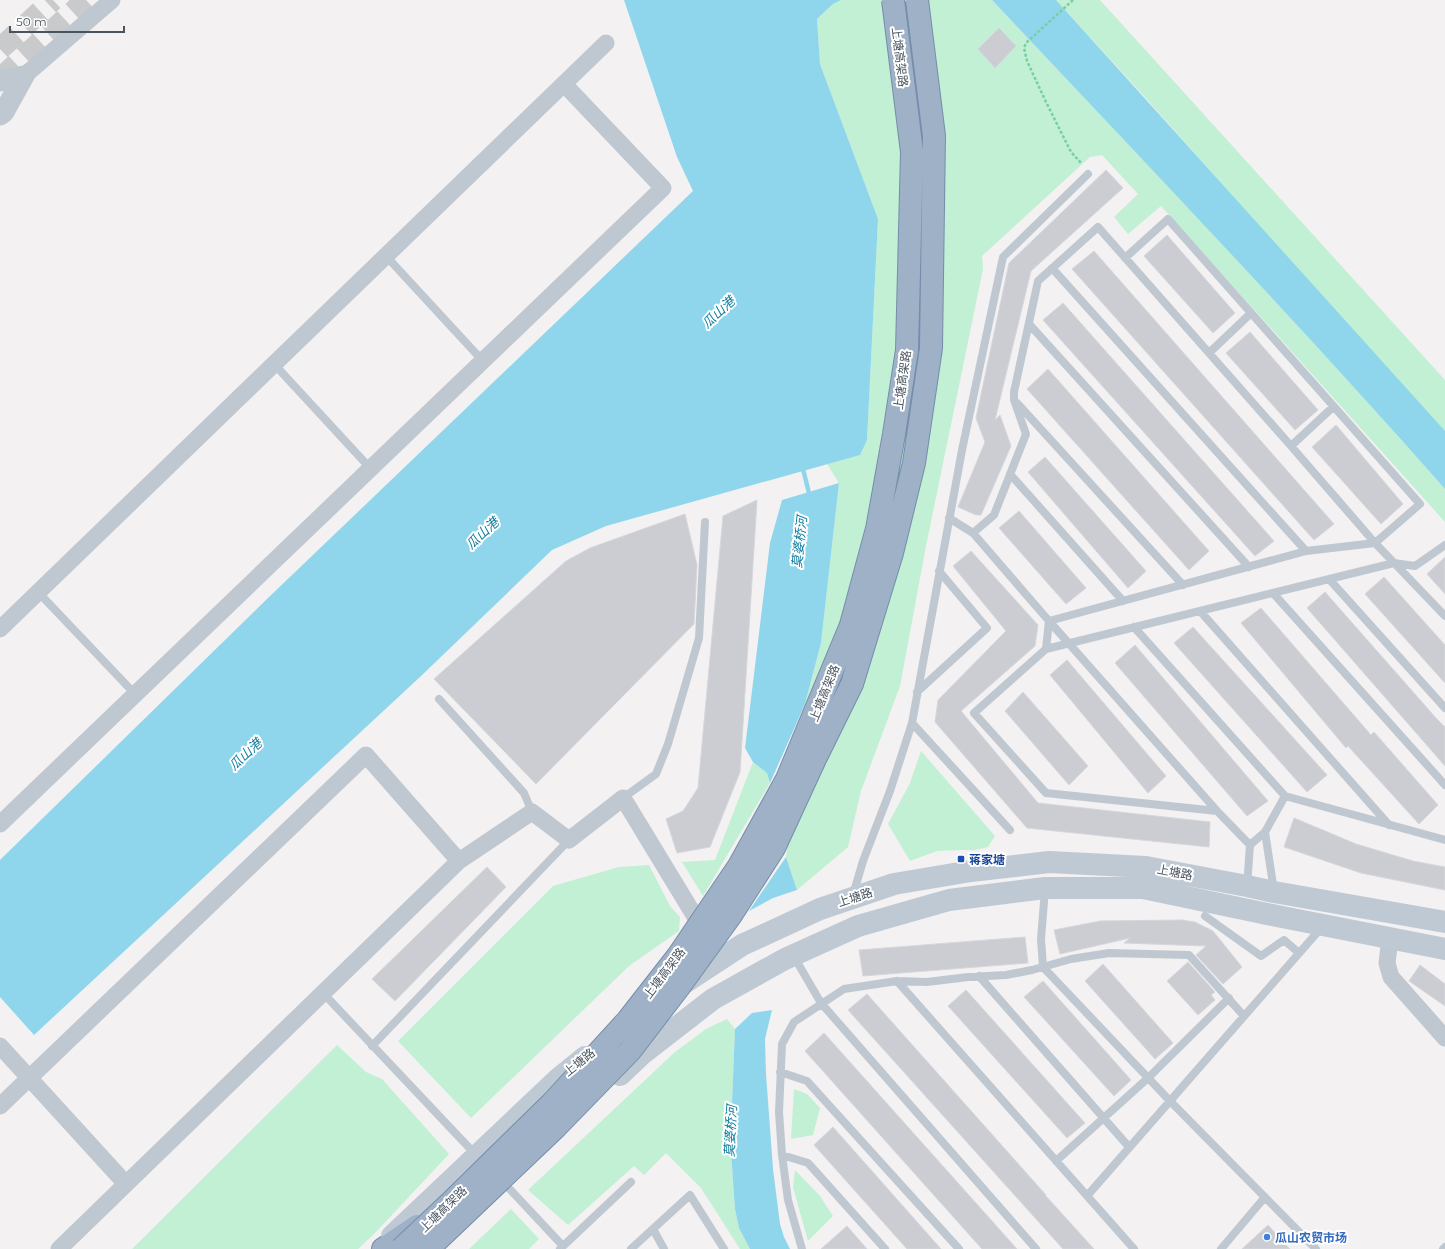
<svg xmlns="http://www.w3.org/2000/svg" width="1445" height="1249" viewBox="0 0 1445 1249" font-family="Montserrat,'Noto Sans SC',sans-serif">
<style>
.green{fill:#c1f0d4}
.water{fill:#8fd6ec}
.lines{fill:none;stroke-linecap:round;stroke-linejoin:round}
.stream{stroke:#8fd6ec;stroke-width:4.5}
.building{fill:#cbcdd3;stroke:#d5d7dc}
.secondary-tunnel{stroke:#c8cacc;stroke-width:22;stroke-dasharray:22 11;stroke-linecap:butt}
.trunk-casing{stroke:#758dab;stroke-width:24}
.path{stroke:#79cea6;stroke-width:2.5;stroke-dasharray:3 2;stroke-linecap:butt}
.service{stroke:#bfc8d0;stroke-width:8}
.minor{stroke:#bfc8d0;stroke-width:17}
.tertiary{stroke:#bfc8d0;stroke-width:21}
.secondary{stroke:#bfc9d4;stroke-width:22}
.trunk{stroke:#9eb1c7;stroke-width:22}
.trunk-bridge-casing{stroke:#758dab;stroke-width:24;stroke-linecap:butt}
.trunk-bridge{stroke:#9eb1c7;stroke-width:22}
.transit-dot{fill:#1a4fb4;stroke:#fff;stroke-width:1.5}
.shop-dot{fill:#3f7fe0;stroke:#fff;stroke-width:1.5}
.labels{text-anchor:middle;dominant-baseline:central;stroke-width:4;stroke-linejoin:round;paint-order:stroke}
.street-label{font-size:12px;fill:#49545f;stroke:#fff}
.transit-label{font-size:12px;font-weight:bold;fill:#164399;stroke:#fff;text-anchor:start}
.shop-label{font-size:12px;font-weight:bold;fill:#366cbe;stroke:#fff;text-anchor:start}
.water-label{font-size:13px;font-style:italic;fill:#0d7c9d;stroke:#fff}
</style>
<rect width="100%" height="100%" fill="#f3f1f1"/>
<path class="green" d="M841 0H992C1144 162 1298 322 1445 489V522L1161 206 1128 234 1114 217 1138 194 1102 155 1090 157 982 256 983 269 926 546 900 686 861 791 848 847 797 890 786 857 805 704 821 643 839 483 827 464 859 455 867 440 878 219 820 64 817 19 833 4Z
M1056 0H1100L1445 380V435L1143 95Z
M921 751 995 836 988 847 975 850H960L937 851 910 861 888 824 910 783Z
M753 762 767 773 770 783 703 896 682 862 715 860Z
M649 865 670 906 680 917 679 931 629 966 471 1118 398 1041 553 886 619 867Z
M727 1019 735 1029 732 1103 731 1152 735 1209 739 1228 750 1249H740L701 1188 666 1153 644 1175 634 1166 568 1225 528 1190 675 1052 706 1029Z
M337 1045 366 1072 382 1079 449 1154 375 1233 358 1249H132Z
M794 1089 807 1094 820 1108 813 1135 791 1139Z
M795 1170 820 1196 833 1216 808 1241 793 1187Z
M511 1209 539 1239 529 1249H469Z"/>
<path class="water" d="M624 0H841L833 4 817 19 820 64 878 219 867 440 860 455 606 526 552 550 420 677 34 1035 0 997V860L268 598 693 191 677 157Z
M992 0H1056L1445 431V489C1298 322 1144 162 992 0Z
M839 483 821 643 805 704 770 783 767 773 753 762 745 748 770 543 782 500Z
M786 857 797 890 773 898 749 911Z
M772 1010 765 1039 766 1074 773 1169 780 1224 784 1237 790 1249H750L739 1228 735 1209 731 1152 732 1103 735 1029 752 1013Z"/>
<g class="lines">
<path class="stream" d="M802 465 810 497"/>
</g>
<path class="building" d="M999 28 1016 46 995 68 978 49Z
M1106 170 1123 188 1031 271 995 420 1000 415 1011 446 981 515H976L958 507 985 442 976 418 1009 263Z
M1167 235 1235 313 1213 333 1144 256Z
M1094 251 1334 524 1314 540 1072 269Z
M1063 303 1274 541 1255 556 1043 320Z
M1250 332 1318 410 1295 430 1226 353Z
M1048 369 1209 551 1189 570 1027 389Z
M1336 425 1403 504 1381 524 1312 447Z
M1045 457 1146 571 1128 588 1028 472Z
M757 500 740 772 710 847 677 853 666 819 683 811 698 788 723 516Z
M1019 511 1086 588 1066 604 999 528Z
M685 514 697 565 694 624 536 784 434 679 566 561 590 548Z
M971 551 1038 625 1035 646 961 711 1038 803 1210 822 1209 847 1027 828 935 722 938 700 1006 631 953 566Z
M1445 557V594L1427 574Z
M1384 577 1445 645V683L1365 594Z
M1325 592 1436 718 1445 727V766L1307 608Z
M1261 608 1371 735 1374 732 1438 805 1419 824 1348 746 1346 748 1241 623Z
M1193 627 1327 775 1307 792 1174 643Z
M1135 645 1268 801 1247 816 1115 663Z
M1067 660 1166 776 1148 793 1050 675Z
M1023 692 1088 766 1069 785 1005 711Z
M1294 818 1356 844 1413 861 1445 867V890L1361 873 1284 847Z
M487 867 506 887 395 1001 372 979Z
M1182 920 1195 922 1213 931 1242 967 1223 984 1196 955 1206 946 1124 943 1130 938 1060 954 1054 930 1100 921Z
M1025 937 1028 963 863 976 859 950Z
M1188 962 1215 992 1211 995 1215 1000 1198 1015 1167 981Z
M1103 964 1173 1043 1155 1059 1085 981Z
M1420 965 1445 984V1006L1409 981Z
M1043 981 1131 1080 1114 1096 1024 997Z
M966 990 1085 1123 1067 1138 948 1006Z
M867 994 1046 1195H1045L1094 1249H1063L848 1010Z
M824 1033 1017 1249H982L805 1051Z
M833 1127 941 1249H907L814 1145Z
M1268 1225 1290 1249H1242Z
M847 1226 867 1249H821Z"/>
<g class="lines">
<path class="secondary-tunnel" d="M0 49 53 0
M0 79 86 0"/>
<g class="trunk-casing">
<path id="trunk" d="M383 1249 417 1226"/>
</g>
<path class="path" d="M1073 0 1026 43 1024 48 1027 61 1046 102 1071 152 1082 164"/>
<path class="service" d="M386 256 482 360
M1125 258 1168 219 1420 504 1375 543 1445 616
M1052 268 1306 551
M1029 324 1249 567
M1209 353 1250 314
M274 364 370 468
M1017 403 1183 585
M1291 446 1333 407
M1010 474 1123 601
M949 518 973 533 1049 621 1306 551 1375 543 1291 446 1098 227 1038 281 1014 392V400L1026 434 994 515 973 533
M1329 579 1445 708
M38 592 135 694
M1273 593 1445 785
M1200 611 1389 825
M1049 621 1046 649 974 713 1046 793 1217 811 1250 845 1265 832 1285 796 1445 840
M1049 621 1217 811
M1134 627 1285 796
M1046 649 1394 563 1415 566 1445 545
M917 692 987 628 939 571
M439 699 524 793 532 812
M912 723 1010 830
M623 798 656 774 668 744 699 638 705 522
M1265 832 1274 891
M1247 886 1250 845
M1045 889 1041 939 1043 967 1170 1101 1316 1249
M853 895 863 861 890 791 912 723 962 450 1003 257 1088 174
M1205 916 1261 956 1284 940 1299 953
M793 955 821 1003 1036 1249
M979 976 1129 1147
M897 981 1134 1249
M323 993 476 1155
M372 1046 569 840
M780 1072 807 1081 959 1249
M782 1155 808 1163 885 1249
M1056 1161 1148 1078 1229 998
M504 1183 563 1246
M1087 1196 1322 927
M653 1229 664 1249
M560 1249 631 1182
M631 1249 690 1195 724 1249
M802 1249 788 1200 782 1155 779 1112 782 1044 794 1022 844 989 897 981 927 982 968 977 1006 975 1032 970 1071 959 1109 953 1189 955 1244 1016
M1221 1249 1265 1197
M1443 1249 1445 1247"/>
<path class="minor" d="M24 76 112 0
M0 629 606 43
M0 824 663 188 564 84
M1390 938 1387 963 1391 977 1445 1038
M0 1046 126 1184
M0 1106 366 755 459 861
M59 1249 459 861 532 812 569 840 623 798 705 933"/>
<path class="tertiary" d="M0 81 24 76
M0 115 4 112 24 76"/>
<path class="secondary" d="M681 985 742 945 820 909 894 884 971 871 1049 862 1146 867 1247 886 1274 892 1445 922
M620 1075 642 1054 713 999 785 959 858 926 949 900 1045 888H1143L1282 917 1445 949
M392 1236 559 1078 585 1057"/>
<use href="#trunk" class="trunk"/>
<g class="trunk-bridge-casing">
<path id="trunk-bridge" d="M401 1249 449 1204 553 1102 628 1020 678 956 739 866 787 779 851 625 877 529 894 434 907 350 912 152 893 0
M428 1249 556 1127 630 1051 679 987 731 915 774 848 815 759 852 684 892 553 914 463 931 348 934 136 917 0"/>
</g>
<use href="#trunk-bridge" class="trunk-bridge"/>
</g>
<rect class="transit-dot" x="957" y="855" width="8" height="8" rx="2"/>
<circle class="shop-dot" cx="1267" cy="1237" r="4"/>
<g class="labels">
<g class="street-label">
<text transform="translate(900 57) rotate(83)">上塘高架路</text>
<text transform="translate(902 380) rotate(-82)">上塘高架路</text>
<text transform="translate(824 693) rotate(-68)">上塘高架路</text>
<text transform="translate(1175 872) rotate(11)">上塘路</text>
<text transform="translate(855 897) rotate(-18)">上塘路</text>
<text transform="translate(664 973) rotate(-53)">上塘高架路</text>
<text transform="translate(579 1062) rotate(-39)">上塘路</text>
<text transform="translate(443 1209) rotate(-44)">上塘高架路</text>
</g>
<g class="transit-label">
<text x="969" y="859">蒋家塘</text>
</g>
<g class="shop-label">
<text x="1275" y="1237">瓜山农贸市场</text>
</g>
<g class="water-label">
<text transform="translate(718 312) rotate(-43)">瓜山港</text>
<text transform="translate(482 533) rotate(-43)">瓜山港</text>
<text transform="translate(799 542) rotate(-84)">莫婆桥河</text>
<text transform="translate(245 754) rotate(-43)">瓜山港</text>
<text transform="translate(730 1131) rotate(-87)">莫婆桥河</text>
</g>
</g>
<path d="M10 26v6h114v-6" fill="none" stroke="#49545f" stroke-width="2"/>
<text x="16" y="26" font-size="12" fill="#49545f" stroke="#ffffff" stroke-width="3" paint-order="stroke">50 m</text>
</svg>
